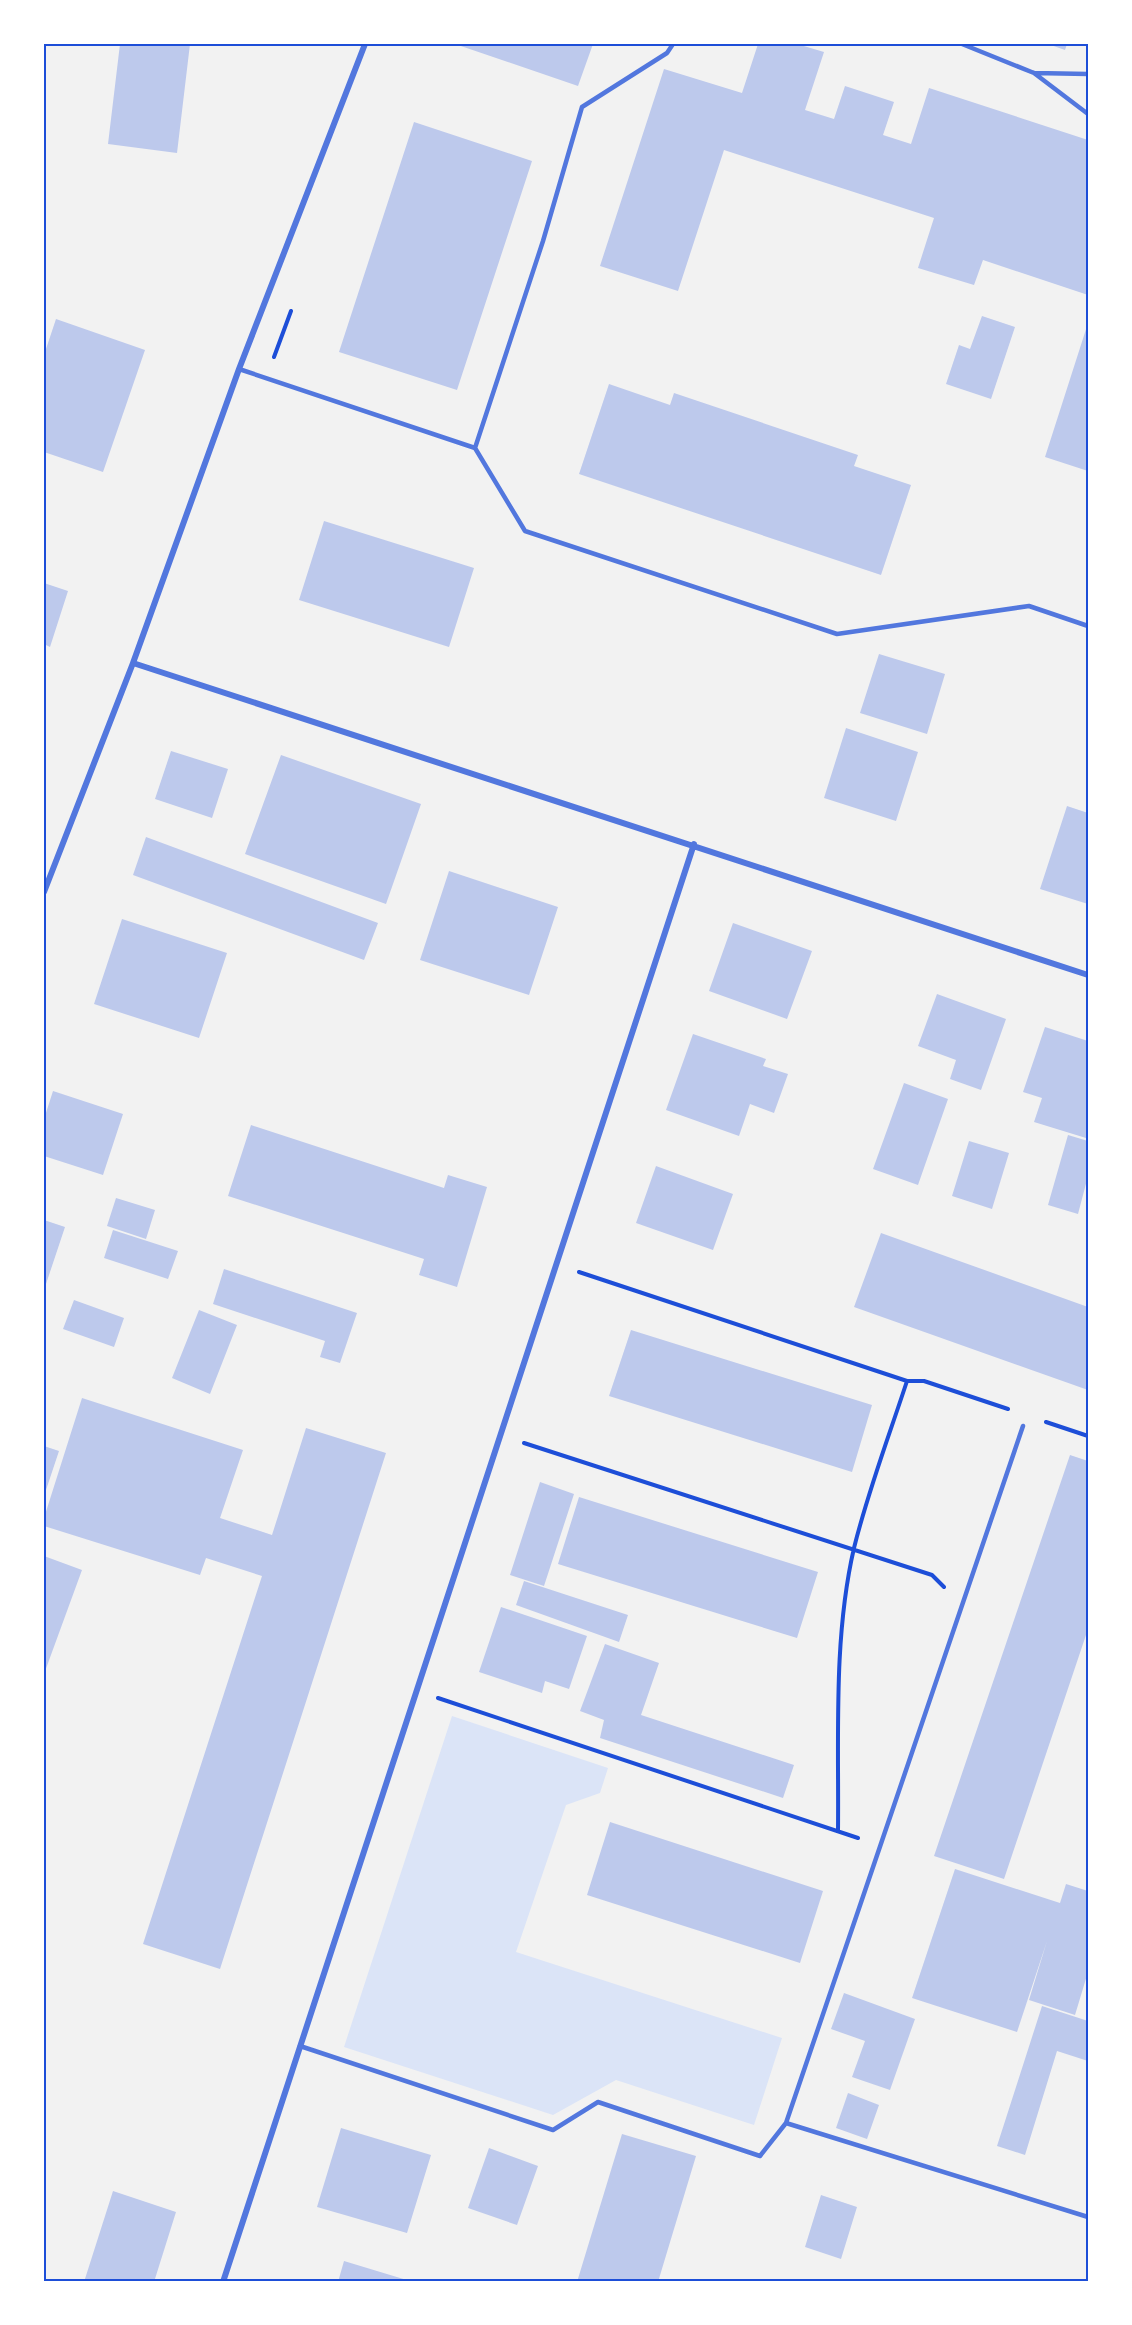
<svg xmlns="http://www.w3.org/2000/svg" width="1132" height="2325" viewBox="0 0 1132 2325" font-family="'Golos Text',sans-serif">
<style>
.green{fill:#dbe4f7}
.building{fill:#bdc9ec}
.lines{fill:none;stroke-linecap:round;stroke-linejoin:round}
.path{stroke:#1d4ed8;stroke-width:4}
.service{stroke:#5277de;stroke-width:4.5}
.minor{stroke:#5277de;stroke-width:6}
.neatline{fill:none;stroke:#1d4ed8;stroke-width:2}
</style>
<rect width="100%" height="100%" fill="#f2f2f2"/>
<path class="green" d="M452 1716 608 1768 600 1793 566 1805 516 1952 782 2038 754 2125 616 2080 553 2115 344 2047Z"/>
<path class="building" d="M120 44H190L177 153 108 144Z
M455 44H593L578 86Z
M758 44H797L824 52 805 110 834 119 845 86 894 102 883 135 911 144 929 88 1088 140V295L983 260 974 285 918 268 934 218 724 150 678 291 600 266 664 69 742 93Z
M1048 44H1067L1065 50Z
M414 122 532 161 457 390 339 352Z
M982 316 1015 327 991 399 946 384 959 345 970 349Z
M56 319 145 350 103 472 44 452V355Z
M1088 323V471L1045 457Z
M609 384 670 405 674 393 858 455 854 466 911 485 881 575 579 474Z
M324 521 474 568 449 647 299 600Z
M44 583 68 591 50 647 44 644Z
M879 654 945 674 927 734 860 713Z
M846 728 918 752 896 821 824 798Z
M171 751 228 769 212 818 155 799Z
M281 755 421 804 386 904 245 854Z
M1067 806 1088 813V904L1040 889Z
M146 837 378 923 364 960 133 875Z
M449 871 558 907 529 995 420 960Z
M122 919 227 953 199 1038 94 1004Z
M733 923 812 951 787 1019 709 991Z
M937 994 1006 1019 981 1090 950 1079 956 1060 918 1046Z
M1045 1027 1088 1041V1129L1086 1138 1034 1122 1042 1098 1023 1092Z
M693 1034 766 1059 763 1066 788 1074 774 1113 750 1104 739 1136 666 1110Z
M904 1083 948 1099 918 1185 873 1169Z
M53 1091 123 1114 103 1175 44 1156V1119Z
M251 1125 444 1188 448 1175 487 1187 457 1287 419 1275 424 1259 228 1196Z
M1068 1135 1088 1141V1176L1078 1214 1048 1205Z
M969 1141 1009 1153 992 1209 952 1196Z
M656 1166 733 1194 713 1250 636 1223Z
M116 1198 155 1210 146 1239 107 1226Z
M44 1220 65 1227 45 1287H44Z
M113 1230 178 1251 168 1279 104 1258Z
M881 1233 1088 1307V1390L854 1307Z
M224 1269 357 1313 340 1363 320 1357 325 1341 213 1304Z
M74 1300 124 1318 114 1347 63 1329Z
M199 1310 237 1325 210 1394 172 1378Z
M631 1330 872 1405 852 1472 609 1396Z
M82 1398 243 1450 220 1518 272 1535 306 1428 386 1453 220 1969 143 1944 262 1576 206 1558 200 1575 44 1526V1518Z
M44 1446 59 1451 44 1496Z
M1070 1455 1088 1461V1629L1004 1879 934 1856Z
M540 1482 574 1494 544 1586 510 1575Z
M579 1497 818 1572 797 1638 558 1564Z
M44 1556 82 1570 44 1674Z
M524 1581 628 1615 619 1642 516 1605Z
M501 1607 587 1636 569 1689 545 1681 542 1693 479 1672Z
M605 1644 659 1663 641 1715 794 1765 783 1798 600 1738 604 1720 580 1711Z
M610 1822 823 1891 800 1963 587 1895Z
M955 1869 1060 1903 1066 1884 1088 1891V1972L1075 2015 1029 2000 1047 1941 1017 2032 912 1998Z
M844 1993 915 2019 890 2090 852 2077 865 2041 831 2029Z
M1042 2006 1088 2021V2061L1057 2051 1025 2155 997 2146Z
M848 2093 879 2105 867 2139 836 2128Z
M341 2128 431 2155 407 2233 317 2207Z
M622 2134 696 2156 658 2282H577Z
M489 2148 538 2166 517 2225 468 2208Z
M113 2191 176 2212 154 2282H84Z
M821 2195 857 2207 841 2259 805 2247Z
M344 2261 410 2281V2282H338Z"/>
<g class="lines">
<path class="path" d="M274 357 291 311
M579 1272 907 1381H924L1008 1409
M1046 1422 1088 1436
M524 1443 932 1575 944 1587
M438 1698 858 1838
M838 1831C839 1738 833 1639 854 1548 868 1491 889 1436 907 1381"/>
<path class="service" d="M673 44 667 53 582 107 543 241 475 448 525 531 837 634 1029 606 1088 626
M962 44 1034 73 1088 74
M1034 73 1088 114
M239 369 475 448
M1023 1426 786 2123 1088 2217
M300 2046 553 2130 598 2102 760 2156 786 2123"/>
<path class="minor" d="M133 663 1088 975
M44 892 133 663 239 369 365 44
M223 2282 694 844"/>
</g>
<rect width="1132" height="2325" fill="none" stroke="#ffffff" stroke-width="90"/>
<rect x="45" y="45" width="1042" height="2235" class="neatline"/>
</svg>
